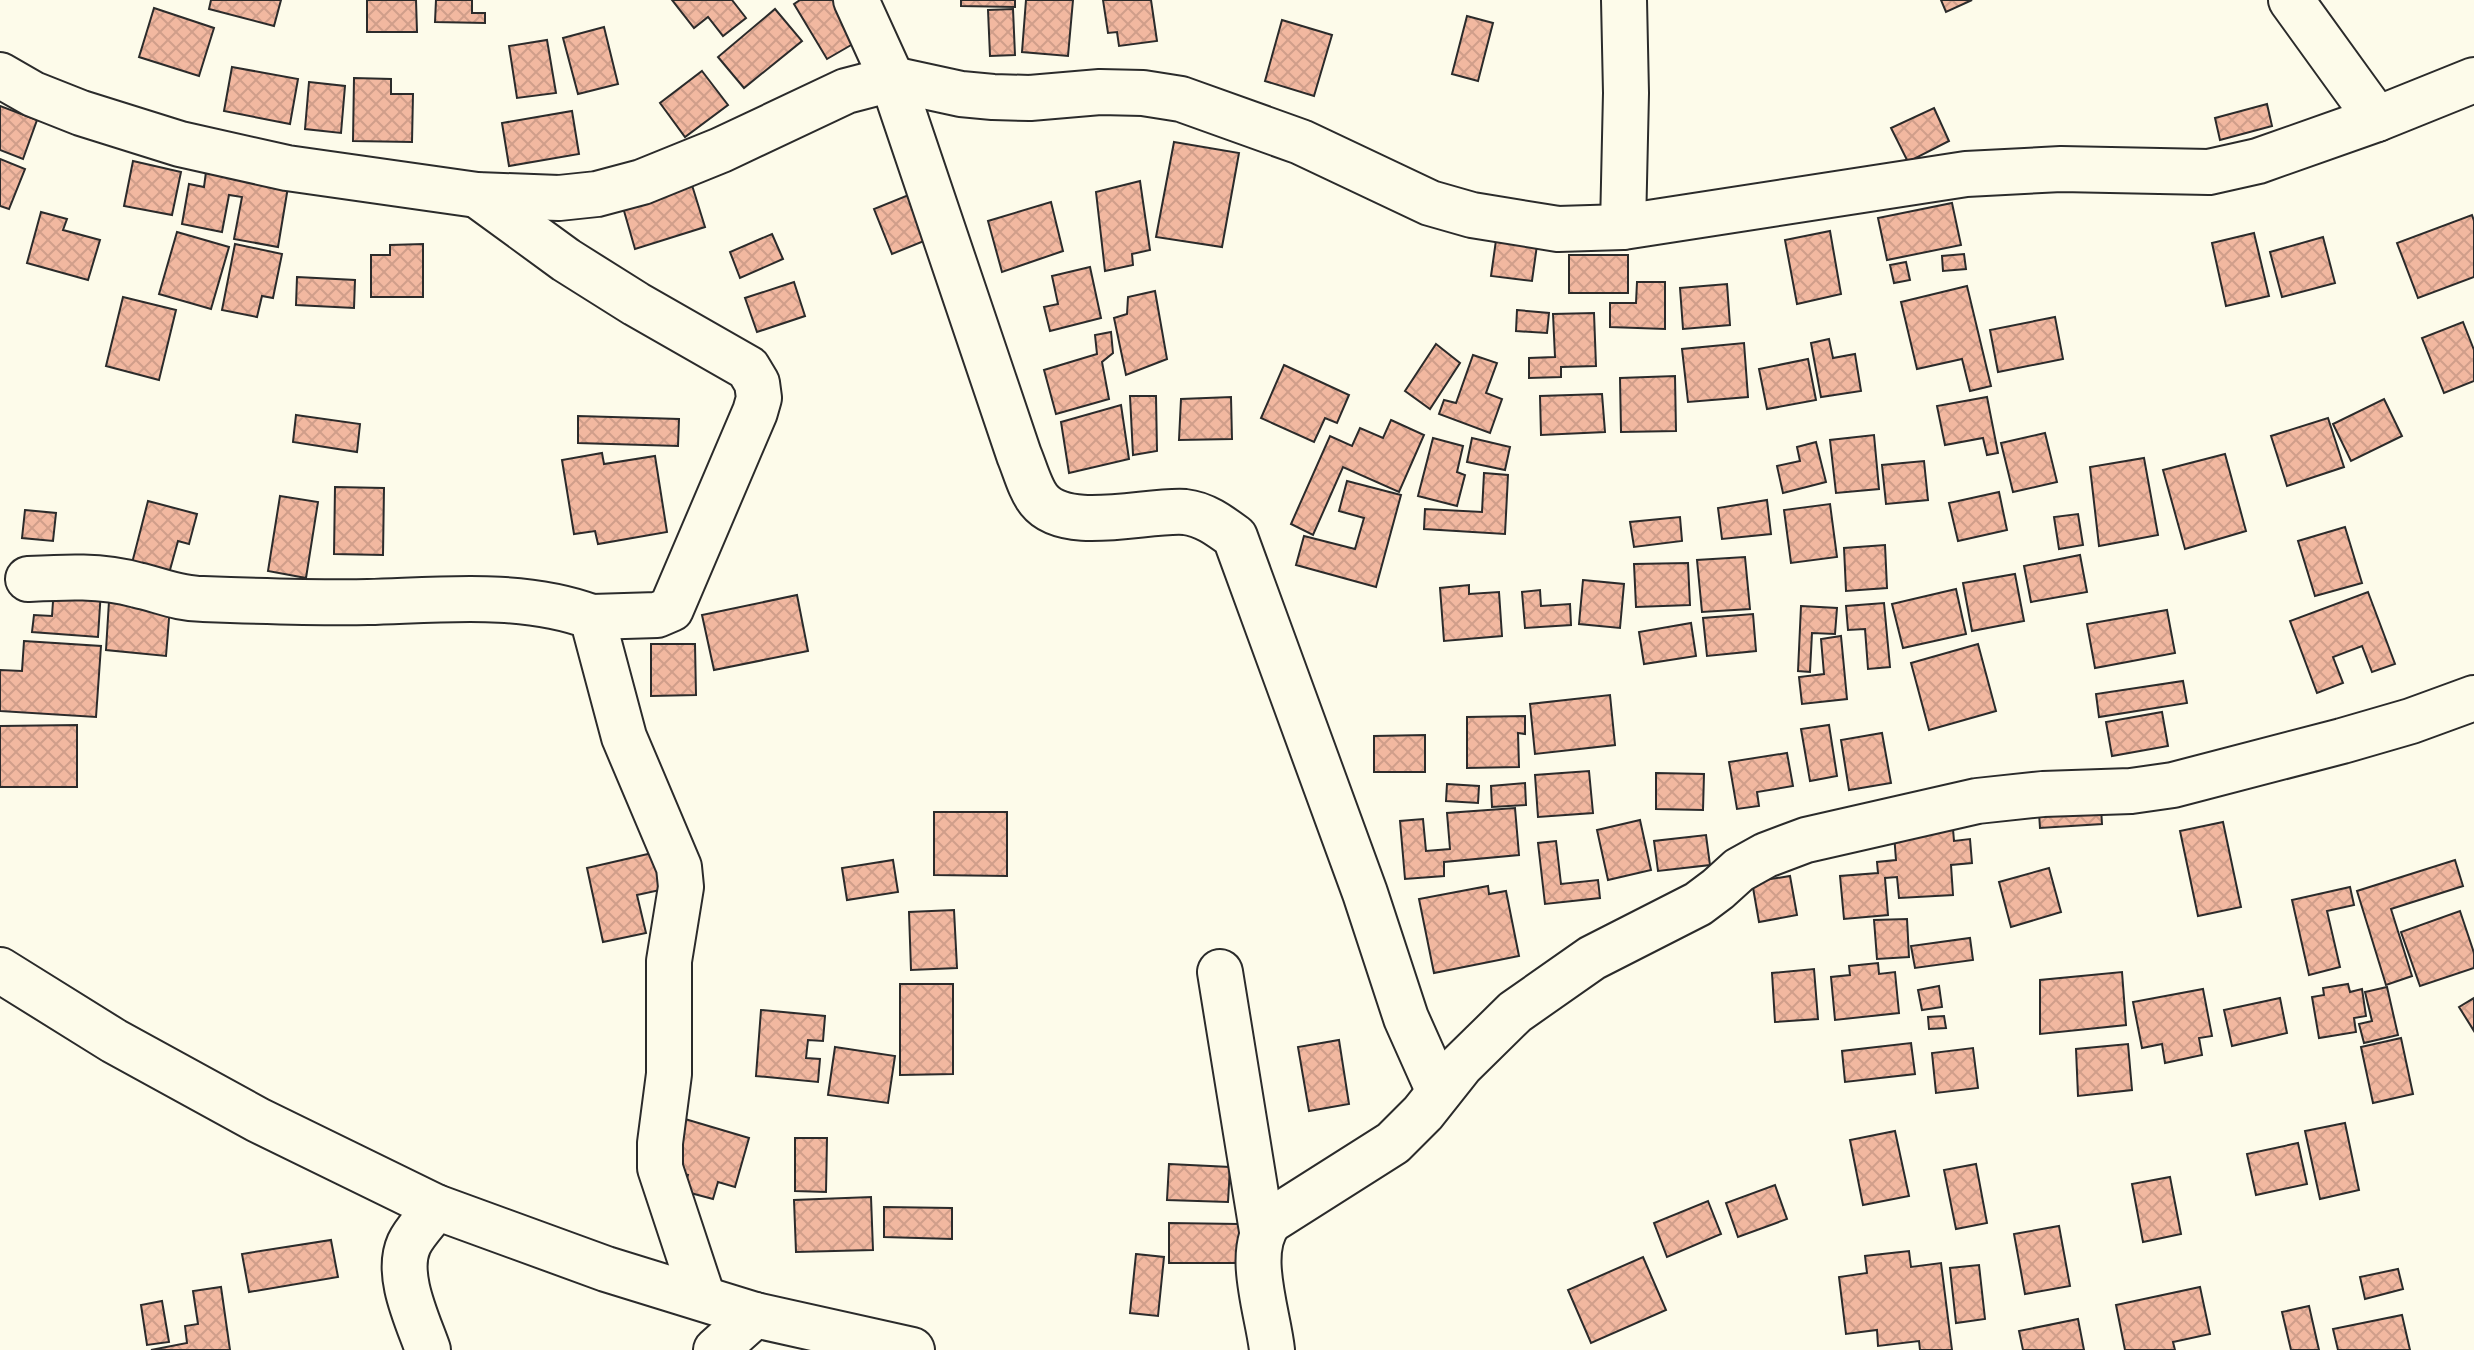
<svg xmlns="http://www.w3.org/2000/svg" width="2474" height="1350" font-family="'Roboto Serif',serif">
  <defs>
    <pattern id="building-cross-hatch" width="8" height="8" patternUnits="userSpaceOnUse" patternTransform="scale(2)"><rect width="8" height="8" fill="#f2b8a0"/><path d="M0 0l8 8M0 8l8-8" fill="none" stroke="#d09e8a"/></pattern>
  </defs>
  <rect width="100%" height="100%" fill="#fdfbea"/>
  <g fill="url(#building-cross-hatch)" stroke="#2b2b2b" stroke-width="2">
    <path d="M211 0H281L274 26 209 9Z"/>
    <path d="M367 0H416L417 32H367Z"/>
    <path d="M436 0H472V13H485V23L435 22Z"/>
    <path d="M672 0H732L746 18 723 36 708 17 694 28Z"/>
    <path d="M800 0H843L865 37 827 59 794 4Z"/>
    <path d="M961 0H1015V7L961 6Z"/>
    <path d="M1026 0H1073L1068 56 1022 52Z"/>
    <path d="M1103 0H1151L1157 41 1119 46 1117 32 1108 33Z"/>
    <path d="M1941 0H1972L1946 12Z"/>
    <path d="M154 8 214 28 199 76 139 57Z"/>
    <path d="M775 9 802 41 744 88 718 57Z"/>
    <path d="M1013 9 1015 55 990 56 988 10Z"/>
    <path d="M1467 16 1493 23 1478 81 1452 74Z"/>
    <path d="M1282 20 1332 35 1314 96 1265 81Z"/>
    <path d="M604 27 618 84 578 94 563 38Z"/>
    <path d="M547 40 556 93 517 98 509 46Z"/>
    <path d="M232 67 298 79 290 124 224 111Z"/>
    <path d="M702 71 728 105 685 137 660 103Z"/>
    <path d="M354 78 391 79V94H413L412 142 353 141Z"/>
    <path d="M309 82 345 86 341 133 305 129Z"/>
    <path d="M2267 104 2272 126 2220 140 2215 118Z"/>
    <path d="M0 106 37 120 23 159 0 150Z"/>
    <path d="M1934 108 1949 141 1908 162 1891 128Z"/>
    <path d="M572 111 579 154 509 166 502 123Z"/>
    <path d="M1174 142 1239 153 1222 247 1156 237Z"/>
    <path d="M0 159 25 169 9 209 0 206Z"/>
    <path d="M133 161 181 172 172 215 124 206Z"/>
    <path d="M206 172 288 187 278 247 234 239 242 197 229 195 222 232 182 224 189 184 204 187Z"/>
    <path d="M1140 181 1150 250 1132 254 1133 265 1105 271 1096 192Z"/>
    <path d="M691 182 705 227 635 249 622 204Z"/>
    <path d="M911 194 929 239 892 254 874 209Z"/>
    <path d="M1051 202 1063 251 1002 272 988 221Z"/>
    <path d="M1952 203 1961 245 1887 260 1878 218Z"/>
    <path d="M41 212 67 219 63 230 100 240 88 280 27 263Z"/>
    <path d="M2472 215 2474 221V277L2418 298 2397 243Z"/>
    <path d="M1830 231 1841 294 1797 304 1785 240Z"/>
    <path d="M177 232 229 247 211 309 159 294Z"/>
    <path d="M1497 233 1538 238 1532 281 1491 276Z"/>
    <path d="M2254 233 2269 296 2226 306 2212 243Z"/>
    <path d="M772 234 783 259 740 278 730 252Z"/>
    <path d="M2323 237 2335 283 2282 297 2270 252Z"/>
    <path d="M235 244 282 254 273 298 262 296 257 317 222 310Z"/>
    <path d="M423 244V297H371V255H390V245Z"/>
    <path d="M1964 254 1966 269 1943 271 1942 256Z"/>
    <rect x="1569" y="255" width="59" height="38"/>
    <path d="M1906 262 1910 280 1894 283 1890 265Z"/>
    <path d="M1090 267 1101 318 1050 331 1044 307 1058 304 1052 276Z"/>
    <path d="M297 277 355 280 354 308 296 305Z"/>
    <path d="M794 282 805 316 757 332 745 298Z"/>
    <path d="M1637 282H1665V329L1610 327V303H1636Z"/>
    <path d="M1727 284 1730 325 1683 329 1680 288Z"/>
    <path d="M1967 286 1991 386 1970 391 1962 359 1917 369 1901 302Z"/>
    <path d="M1155 291 1167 359 1126 375 1114 318 1127 314 1128 297Z"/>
    <path d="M123 297 176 310 159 380 106 366Z"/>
    <path d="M1517 310 1549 313 1547 333 1516 331Z"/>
    <path d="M1594 313 1596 366 1561 367V377L1529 378V358L1555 357 1553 314Z"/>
    <path d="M2055 317 2063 359 1998 372 1990 330Z"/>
    <path d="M2463 322 2474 350V381L2444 393 2422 338Z"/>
    <path d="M1111 332 1113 353 1102 362 1109 399 1056 414 1044 370 1097 354 1095 335Z"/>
    <path d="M1829 339 1833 358 1855 354 1861 391 1821 397 1811 343Z"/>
    <path d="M1744 343 1748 397 1688 402 1682 349Z"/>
    <path d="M1436 344 1460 363 1430 409 1405 391Z"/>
    <path d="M1473 355 1497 363 1486 393 1502 399 1490 433 1439 414 1444 400 1456 403Z"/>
    <path d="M1808 359 1816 400 1767 409 1759 369Z"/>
    <path d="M1284 365 1349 395 1337 423 1325 418 1314 442 1261 418Z"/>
    <path d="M1675 376 1676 431 1621 432 1620 378Z"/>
    <path d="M1602 394 1605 432 1541 435 1540 396Z"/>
    <path d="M1130 396H1156L1157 451 1133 455Z"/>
    <path d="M1231 397 1232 439 1179 440 1181 399Z"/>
    <path d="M1987 397 1998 453 1987 455 1983 438 1945 445 1937 406Z"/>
    <path d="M2384 399 2402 436 2351 461 2333 424Z"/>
    <path d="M1121 405 1129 459 1069 473 1061 422Z"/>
    <path d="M296 415 360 424 357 452 293 442Z"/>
    <path d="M578 416 679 419 678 446 578 443Z"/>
    <path d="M2328 418 2344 467 2287 486 2271 436Z"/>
    <path d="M1391 420 1424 435 1399 492 1343 467 1313 535 1291 524 1330 436 1352 446 1360 428 1383 438Z"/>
    <path d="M2045 433 2057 482 2013 492 2001 443Z"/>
    <path d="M1874 435 1879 489 1836 493 1830 440Z"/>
    <path d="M1433 438 1463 446 1457 472 1465 475 1457 506 1418 496Z"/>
    <path d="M1472 438 1510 447 1505 470 1467 462Z"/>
    <path d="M1816 442 1826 482 1783 493 1777 466 1800 461 1797 447Z"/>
    <path d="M602 453 604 464 655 456 667 532 598 544 595 531 574 534 562 460Z"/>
    <path d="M2225 454 2246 531 2185 549 2163 470Z"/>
    <path d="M2144 458 2158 535 2099 546 2090 467Z"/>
    <path d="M1924 461 1928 500 1886 504 1882 465Z"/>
    <path d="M1484 473 1508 475 1505 534 1424 529 1425 509 1482 512Z"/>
    <path d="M1347 481 1401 495 1376 587 1296 565 1304 536 1355 549 1364 518 1339 511Z"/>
    <path d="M335 487 384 488 383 555 334 554Z"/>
    <path d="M1999 492 2007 530 1958 541 1949 503Z"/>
    <path d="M280 496 318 502 306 578 268 571Z"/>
    <path d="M1767 500 1771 534 1722 539 1718 508Z"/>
    <path d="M148 501 197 514 189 544 178 541 168 577 131 567Z"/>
    <path d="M1830 504 1837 557 1791 563 1784 510Z"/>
    <path d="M25 510 56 513 53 541 22 538Z"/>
    <path d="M2078 514 2083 545 2059 549 2054 517Z"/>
    <path d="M1680 517 1682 541 1634 547 1630 522Z"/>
    <path d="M2345 527 2362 583 2315 596 2298 541Z"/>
    <path d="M1885 545 1887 588 1846 591 1844 548Z"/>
    <path d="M2080 555 2087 592 2031 602 2024 566Z"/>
    <path d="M1745 557 1750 609 1702 612 1697 560Z"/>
    <path d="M1688 563 1690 605 1636 607 1634 564Z"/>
    <path d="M2015 574 2024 621 1972 631 1963 583Z"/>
    <path d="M1583 580 1624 584 1620 628 1579 624Z"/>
    <path d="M1469 585V594L1499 592 1502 636 1444 641 1440 588Z"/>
    <path d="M54 587 101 590 98 637 32 632 34 615 52 616Z"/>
    <path d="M1956 589 1966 634 1903 648 1892 604Z"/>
    <path d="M1540 590 1541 606 1570 604 1571 625 1525 628 1522 592Z"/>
    <path d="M2368 592 2395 664 2372 672 2362 646 2333 657 2343 683 2317 693 2290 621Z"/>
    <path d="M797 595 808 651 714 670 702 615Z"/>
    <path d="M109 601 170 606 166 656 106 650Z"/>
    <path d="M1884 603 1890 667 1868 669 1865 629 1848 630 1846 606Z"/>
    <path d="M1801 606 1837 608 1835 634 1812 633 1810 672 1798 671Z"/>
    <path d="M2167 610 2175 653 2095 668 2087 624Z"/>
    <path d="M1753 614 1756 651 1707 656 1703 618Z"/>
    <path d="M1691 623 1696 656 1644 664 1639 632Z"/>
    <path d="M1841 636 1847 699 1802 704 1799 677 1824 674 1821 639Z"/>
    <path d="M24 641 101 646 96 717 0 711V670L22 671Z"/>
    <path d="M651 644H695L696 695 651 696Z"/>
    <path d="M1978 644 1996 711 1929 730 1911 663Z"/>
    <path d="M2183 681 2187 703 2099 717 2096 694Z"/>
    <path d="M1610 695 1615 745 1535 754 1530 704Z"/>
    <path d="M2162 712 2168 746 2112 756 2106 722Z"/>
    <path d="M1525 716V734L1518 733 1519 767 1467 768V717Z"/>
    <path d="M77 725V787H0V726Z"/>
    <path d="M1829 725 1837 776 1810 781 1801 729Z"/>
    <path d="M1882 733 1891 783 1849 790 1841 740Z"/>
    <path d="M1425 735V772H1374V736Z"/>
    <path d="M1787 753 1793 786 1757 792 1759 806 1737 809 1729 762Z"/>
    <path d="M1589 771 1593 813 1538 817 1535 775Z"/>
    <path d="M1656 773 1704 774 1703 810 1656 809Z"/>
    <path d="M1525 783 1526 805 1492 807 1491 786Z"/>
    <path d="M1447 784 1479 786 1478 803 1446 801Z"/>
    <path d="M1515 808 1519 855 1444 862V876L1405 879 1400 821 1423 819 1426 851 1450 849 1447 813Z"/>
    <path d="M2101 808 2102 824 2040 828 2039 813Z"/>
    <path d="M934 812H1007V876L934 875Z"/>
    <path d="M1640 820 1651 870 1608 880 1597 830Z"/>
    <path d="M2223 822 2241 907 2198 916 2180 831Z"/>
    <path d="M1953 829 1954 841 1970 839 1972 863 1951 865 1953 895 1899 898 1897 877 1885 878 1888 915 1844 919 1840 876 1878 873 1877 862 1896 860 1894 834Z"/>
    <path d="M1706 835 1710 865 1658 871 1654 841Z"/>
    <path d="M1556 841 1561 884 1598 880 1600 898 1545 904 1538 843Z"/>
    <path d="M661 851 669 888 637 895 646 933 603 942 587 868Z"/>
    <path d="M893 860 898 892 847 900 842 868Z"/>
    <path d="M2455 860 2463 886 2391 909 2412 976 2386 985 2357 891Z"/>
    <path d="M2049 868 2061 912 2011 927 1999 882Z"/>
    <path d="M1790 876 1797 915 1759 922 1752 882Z"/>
    <path d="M1488 886 1489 894 1506 891 1519 956 1434 973 1419 899Z"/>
    <path d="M2350 887 2354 905 2327 911 2340 967 2309 975 2292 900Z"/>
    <path d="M954 910 957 968 911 970 909 912Z"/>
    <path d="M2460 911 2474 953V968L2420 986 2401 932Z"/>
    <path d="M1907 919 1909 957 1877 959 1874 920Z"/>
    <path d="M1970 938 1973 960 1915 968 1911 946Z"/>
    <path d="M1878 963 1879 974 1895 972 1899 1013 1835 1020 1831 977 1850 975 1849 966Z"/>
    <path d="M1814 969 1818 1019 1775 1022 1772 973Z"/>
    <path d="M2122 972 2126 1025 2040 1034V980Z"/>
    <path d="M900 984H953V1074L900 1075Z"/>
    <path d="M2348 984 2350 992 2362 989 2366 1016 2354 1018 2356 1032 2319 1038 2312 997 2324 995 2323 988Z"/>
    <path d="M1939 986 1942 1007 1922 1010 1918 990Z"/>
    <path d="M2387 987 2398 1035 2364 1043 2359 1024 2372 1021 2365 992Z"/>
    <path d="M2203 989 2212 1036 2199 1038 2202 1055 2165 1063 2162 1044 2142 1048 2133 1002Z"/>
    <path d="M2280 998 2287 1033 2232 1046 2224 1010Z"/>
    <path d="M2474 998V1031L2459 1007Z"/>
    <path d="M761 1010 825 1016 823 1041 808 1040 806 1058 820 1059 818 1082 756 1076Z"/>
    <path d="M1944 1016 1946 1028 1929 1029 1928 1017Z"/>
    <path d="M2401 1038 2413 1094 2373 1103 2361 1047Z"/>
    <path d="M1339 1040 1349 1104 1309 1111 1298 1047Z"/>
    <path d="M1911 1043 1915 1074 1845 1082 1842 1051Z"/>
    <path d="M2128 1044 2132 1090 2078 1096 2076 1049Z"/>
    <path d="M835 1047 895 1056 888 1103 828 1095Z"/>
    <path d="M1973 1048 1978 1088 1936 1093 1932 1053Z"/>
    <path d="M685 1119 749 1138 735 1187 718 1182 713 1199 683 1191 688 1175 670 1170Z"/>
    <path d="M2345 1123 2359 1190 2320 1199 2305 1131Z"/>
    <path d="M1895 1131 1909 1196 1863 1205 1850 1140Z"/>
    <path d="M795 1138H827L826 1192 795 1191Z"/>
    <path d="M2298 1143 2307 1184 2256 1195 2247 1154Z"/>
    <path d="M1169 1164 1230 1167 1228 1202 1167 1200Z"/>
    <path d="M1976 1164 1987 1223 1956 1229 1944 1170Z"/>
    <path d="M2170 1177 2181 1234 2143 1242 2132 1184Z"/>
    <path d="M1775 1185 1787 1219 1738 1237 1726 1203Z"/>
    <path d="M871 1197 873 1250 796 1252 794 1200Z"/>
    <path d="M1708 1201 1721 1234 1667 1257 1654 1223Z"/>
    <path d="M884 1207 952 1208V1239L884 1237Z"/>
    <path d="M1169 1223 1239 1224V1263H1169Z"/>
    <path d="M2059 1226 2070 1286 2025 1294 2014 1234Z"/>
    <path d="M331 1240 338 1277 249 1292 242 1254Z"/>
    <path d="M1909 1251 1911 1267 1941 1263 1952 1350H1920L1919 1341 1878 1346 1877 1330 1846 1334 1839 1277 1867 1273 1865 1256Z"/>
    <path d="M1136 1254 1164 1257 1158 1316 1130 1313Z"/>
    <path d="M1643 1257 1666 1310 1591 1343 1568 1290Z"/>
    <path d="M1979 1265 1985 1319 1956 1323 1950 1268Z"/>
    <path d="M2398 1269 2403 1289 2365 1299 2360 1277Z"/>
    <path d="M221 1287 230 1350H151L187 1343 185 1326 198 1324 193 1291Z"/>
    <path d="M2200 1287 2210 1334 2173 1342 2175 1350H2125L2116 1305Z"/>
    <path d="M162 1301 169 1342 147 1345 141 1305Z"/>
    <path d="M2309 1306 2319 1350H2291L2282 1312Z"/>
    <path d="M2402 1315 2410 1350H2338L2333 1329Z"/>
    <path d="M2078 1319 2084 1350H2023L2019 1331Z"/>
  </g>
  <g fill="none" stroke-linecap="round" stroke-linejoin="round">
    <defs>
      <g id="minor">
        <path d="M856 0 892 79 1019 455C1025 469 1030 489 1039 500 1066 534 1147 509 1185 512 1204 514 1220 526 1235 537L1365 893 1406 1018 1439 1092"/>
        <path d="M2291 0 2377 119"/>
        <path d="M0 75 33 94 81 113 180 144 287 168 477 195 559 198 597 194 642 182 721 150 846 91 892 79 961 94 993 97 1030 98 1100 92 1143 93 1181 99 1301 142 1430 203 1472 215 1558 229 1623 227 1966 174 2061 169 2209 172 2258 161 2377 119 2474 80"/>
        <path d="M477 195 566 260 636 304 748 368 757 383 759 398 755 412 671 609 657 615 592 617"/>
        <path d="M1623 227 1626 93 1624 0"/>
        <path d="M28 579C65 577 101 575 137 585 160 590 179 599 203 599 258 601 313 603 368 602 441 600 522 591 592 617L624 737 679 867 681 887 669 961V1074L660 1143V1168L703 1298"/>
        <path d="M0 970 114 1041 258 1120 436 1207 606 1269 755 1315 912 1350"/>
        <path d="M1220 972 1262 1231"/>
        <path d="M428 1350C418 1321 395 1275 409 1244 415 1231 428 1219 436 1207"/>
        <path d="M716 1350 755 1315"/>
        <path d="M1272 1350C1268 1312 1245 1252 1270 1221L1393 1143 1423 1113 1461 1065 1515 1012 1592 958 1698 904 1718 889 1739 870 1766 855 1806 840 1977 801 2043 794 2131 791 2173 785 2342 741 2411 721 2474 698"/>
      </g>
    </defs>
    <use href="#minor" stroke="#2b2b2b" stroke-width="48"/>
    <use href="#minor" stroke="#fdfbea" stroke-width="44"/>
  </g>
</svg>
